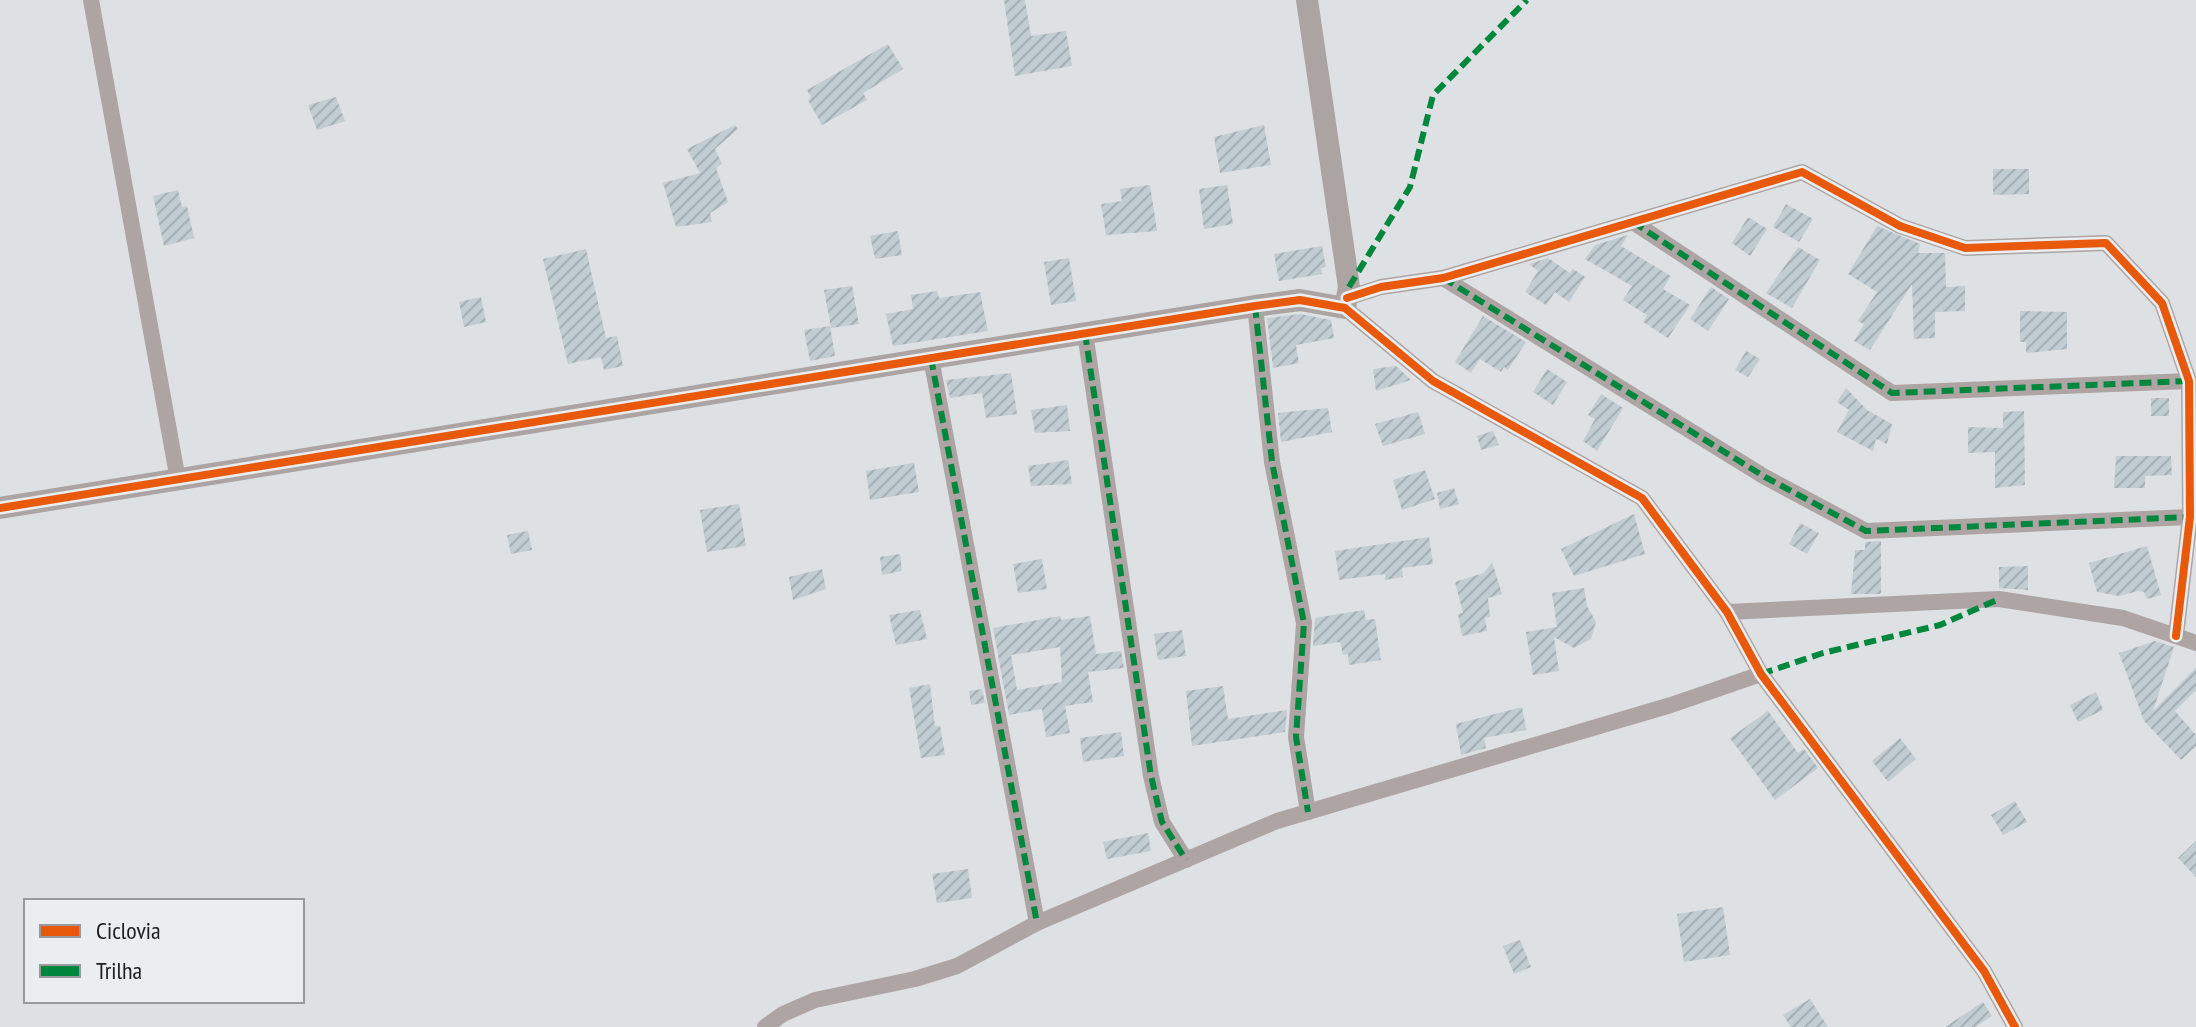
<svg xmlns="http://www.w3.org/2000/svg" width="2196" height="1027" font-family="'PT Sans Narrow',sans-serif">
  <defs>
    <pattern id="building-hatch" width="6" height="6" patternUnits="userSpaceOnUse" patternTransform="scale(2)"><rect width="6" height="6" fill="#c1ccd3"/><path d="M-1 1l2-2M0 6l6-6M5 7l2-2" fill="none" stroke="#a5afb5"/></pattern>
  </defs>
  <rect width="100%" height="100%" fill="#dee1e3"/>
  <g fill="url(#building-hatch)" fill-rule="evenodd">
    <path d="M1004 0H1025L1031 36 1066 31 1072 66 1015 76Z"/>
    <path d="M888 44 903 69 863 93 867 100 822 125 808 100 811 97 807 90Z"/>
    <path d="M336 97 345 121 317 130 308 105Z"/>
    <path d="M735 125 738 129 715 149 722 164 716 168 728 202 710 213 712 222 676 227 663 183 700 173 687 149Z"/>
    <path d="M1264 125 1271 165 1220 173 1214 137Z"/>
    <path d="M1993 169H2029V194L1993 195Z"/>
    <path d="M1150 185 1157 231 1106 235 1101 204 1122 201 1120 189Z"/>
    <path d="M1227 185 1233 224 1204 229 1199 189Z"/>
    <path d="M178 190 182 207 187 206 194 238 164 246 153 196Z"/>
    <path d="M1786 204 1813 219 1799 242 1773 227Z"/>
    <path d="M1748 217 1767 229 1750 256 1732 243Z"/>
    <path d="M1877 226 1920 244 1918 253H1945L1946 287 1965 286V311L1935 312V338L1914 339 1912 284 1870 350 1854 341 1864 324 1858 321 1877 292 1848 274Z"/>
    <path d="M898 231 902 255 875 259 870 236Z"/>
    <path d="M1628 235 1621 246 1671 276 1663 289 1690 305 1668 338 1643 322 1647 315 1623 300 1632 286 1585 259 1595 245Z"/>
    <path d="M1322 246 1326 267 1321 268 1322 274 1279 281 1274 254Z"/>
    <path d="M1798 247 1820 260 1792 308 1766 293Z"/>
    <path d="M586 249 606 338 617 336 623 366 604 370 601 357 568 364 543 259Z"/>
    <path d="M1069 258 1076 301 1051 305 1044 262Z"/>
    <path d="M1548 258 1570 273 1573 269 1585 277 1569 302 1555 292 1546 305 1525 292 1538 271 1529 264Z"/>
    <path d="M852 286 859 324 831 328 824 290Z"/>
    <path d="M1711 287 1729 299 1708 331 1690 319Z"/>
    <path d="M937 291 939 298 980 292 988 331 893 346 886 314 913 309 911 295Z"/>
    <path d="M481 297 486 322 464 327 459 302Z"/>
    <path d="M2020 311 2067 312V349L2026 353V342H2020Z"/>
    <path d="M1300 314 1331 320 1334 338 1296 345 1299 363 1273 368 1267 318Z"/>
    <path d="M1483 316 1526 342 1508 370 1504 367 1501 372 1480 359 1471 373 1455 362Z"/>
    <path d="M830 326 835 356 810 361 804 330Z"/>
    <path d="M1746 351 1760 359 1748 377 1735 370Z"/>
    <path d="M1396 366 1411 380 1376 391 1373 369Z"/>
    <path d="M1547 369 1567 382 1553 405 1533 392Z"/>
    <path d="M1011 373 1017 414 986 418 982 393 950 398 946 380Z"/>
    <path d="M1846 388 1867 410 1892 424 1887 444 1876 439 1873 451 1837 432 1849 410 1837 402Z"/>
    <path d="M1601 394 1623 408 1597 451 1583 441 1595 419 1588 415Z"/>
    <rect x="2151" y="398" width="18" height="18"/>
    <path d="M1067 405 1070 431 1035 433 1031 410Z"/>
    <path d="M1328 408 1332 432 1281 442 1278 413Z"/>
    <path d="M2024 411 2025 485 1995 488V452L1968 453V427L2003 428V412Z"/>
    <path d="M1418 412 1425 434 1383 446 1375 424Z"/>
    <path d="M1493 431 1499 445 1481 450 1477 436Z"/>
    <path d="M2116 456H2171L2172 475 2145 476V488H2114Z"/>
    <path d="M1068 460 1072 484 1031 486 1028 466Z"/>
    <path d="M914 463 919 492 870 500 866 471Z"/>
    <path d="M1425 470 1435 499 1402 510 1393 480Z"/>
    <path d="M1454 488 1459 504 1440 509 1437 493Z"/>
    <path d="M739 504 746 546 707 552 700 510Z"/>
    <path d="M1634 514 1645 554 1574 576 1561 549Z"/>
    <path d="M1800 523 1819 533 1807 554 1789 544Z"/>
    <path d="M528 531 532 550 511 554 507 535Z"/>
    <path d="M1429 537 1433 564 1402 568 1403 577 1385 580V574L1339 580 1335 551Z"/>
    <path d="M1881 541V594H1851L1855 550H1865V542Z"/>
    <path d="M2147 546 2161 595 2147 599 2144 592 2138 591 2119 596 2097 592 2089 563Z"/>
    <path d="M900 554 902 571 882 575 880 557Z"/>
    <path d="M1042 559 1047 589 1018 593 1013 564Z"/>
    <path d="M1492 562 1502 594 1488 598 1490 617 1485 618 1487 631 1462 636 1458 614 1463 613 1455 582 1484 573Z"/>
    <path d="M2028 566V590L1999 588V567Z"/>
    <path d="M822 569 826 589 793 600 789 577Z"/>
    <path d="M1584 588 1587 606 1596 622 1591 639 1574 648 1554 637 1559 671 1533 675 1526 632 1557 627 1552 593Z"/>
    <path d="M920 610 927 639 896 645 889 615Z"/>
    <path d="M1364 610 1366 620 1375 619 1381 660 1349 665 1348 654 1343 655 1340 642 1313 646 1315 618Z"/>
    <path d="M1060 616 1061 620 1090 616 1096 654 1121 651 1124 668 1088 672 1093 702 1065 706 1070 733 1046 737 1042 709 1009 715 993 628ZM1060 647 1062 682 1017 690 1011 655Z"/>
    <path d="M1182 630 1186 656 1158 660 1154 634Z"/>
    <path d="M2155 641 2174 647 2153 711 2196 668V690L2175 711 2196 735V746L2181 760 2144 721 2119 653Z"/>
    <path d="M930 684 935 726H940L945 755 921 758 909 688Z"/>
    <path d="M1223 686 1228 719 1287 710 1285 732 1192 746 1186 691Z"/>
    <path d="M982 689 985 703 971 705 969 691Z"/>
    <path d="M2096 692 2103 710 2078 722 2070 705Z"/>
    <path d="M1522 707 1526 730 1484 738 1486 748 1461 755 1456 724Z"/>
    <path d="M1768 711 1798 753 1804 749 1818 768 1775 800 1730 738Z"/>
    <path d="M1121 732 1124 756 1083 762 1080 738Z"/>
    <path d="M1900 738 1916 759 1888 782 1872 761Z"/>
    <path d="M2015 801 2027 822 2003 835 1991 815Z"/>
    <path d="M1148 833 1151 851 1107 859 1103 842Z"/>
    <path d="M2196 841V877L2178 858Z"/>
    <path d="M968 869 972 898 937 903 932 874Z"/>
    <path d="M1723 907 1730 955 1684 962 1677 914Z"/>
    <path d="M1520 940 1531 967 1514 974 1503 946Z"/>
    <path d="M1810 999 1828 1027H1791L1783 1015Z"/>
    <path d="M1983 1002 1992 1016 1975 1027H1945Z"/>
  </g>
  <g fill="none" stroke-linecap="round" stroke-linejoin="round">
    <g stroke="#aea4a4" stroke-width="16">
      <path d="M91 0 178 480"/>
      <path d="M1633 222 1892 393 2189 381"/>
      <path d="M1443 278 1765 477 1866 531 2190 517"/>
      <path d="M1347 298 1381 287 1443 278 1802 172 1900 226 1965 248 2106 243 2162 303 2189 381 2190 517 2176 636"/>
      <path d="M1255 306 1272 462 1304 623 1296 737 1308 812"/>
      <path d="M1345 308 1433 381 1642 498 1727 612 1761 674 1984 971 2015 1027"/>
      <path d="M1085 333 1151 776 1162 822 1186 860"/>
      <path d="M931 358 1037 923"/>
      <path d="M1727 612 1999 599 2123 618 2196 643"/>
      <path d="M765 1027 783 1014 815 1000 915 979 957 966 1037 923 1277 821 1671 705 1761 674"/>
    </g>
    <path stroke="#aca3a3" stroke-width="22" d="M0 508 1255 306 1300 300 1345 308 1349 287 1307 0"/>
    <g stroke="#00873e" stroke-width="6" stroke-dasharray="12 6" stroke-linecap="butt">
      <path d="M1633 222 1892 393 2189 381"/>
      <path d="M1443 278 1765 477 1866 531 2190 517"/>
      <path d="M1349 287 1410 187 1433 95 1527 0"/>
      <path d="M1255 306 1272 462 1304 623 1296 737 1308 812"/>
      <path d="M1085 333 1151 776 1162 822 1186 860"/>
      <path d="M931 358 1037 923"/>
      <path d="M1761 674 1823 653 1940 625 1999 599"/>
    </g>
    <defs>
      <g id="cycleway">
        <path d="M1347 298 1381 287 1443 278 1802 172 1900 226 1965 248 2106 243 2162 303 2189 381 2190 517 2176 636"/>
        <path d="M0 508 1255 306 1300 300 1345 308 1433 381 1642 498 1727 612 1761 674 1984 971 2015 1027"/>
      </g>
    </defs>
    <use href="#cycleway" stroke="#eaeef1" stroke-width="13"/>
    <use href="#cycleway" stroke="#e8590c" stroke-width="8"/>
  </g>
  <rect x="24" y="899" width="280" height="104" fill="#eaeef1" stroke="#979a9d" stroke-width="2"/>
  <rect x="40" y="925" width="40" height="12" fill="#e8590c" stroke="#979a9d" stroke-width="2"/>
  <text x="96" y="939" font-size="24" fill="#1b1c1e">Ciclovia</text>
  <rect x="40" y="965" width="40" height="12" fill="#00873e" stroke="#979a9d" stroke-width="2"/>
  <text x="96" y="979" font-size="24" fill="#1b1c1e">Trilha</text>
</svg>
